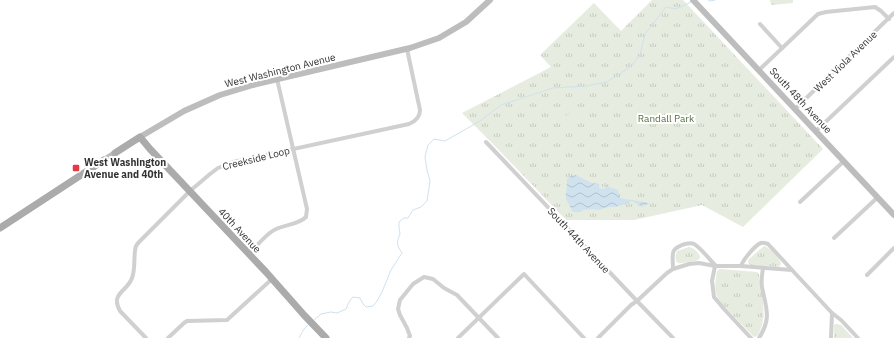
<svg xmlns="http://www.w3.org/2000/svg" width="894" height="338" font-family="'IBM Plex Sans',sans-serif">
  <defs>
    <pattern id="park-tufts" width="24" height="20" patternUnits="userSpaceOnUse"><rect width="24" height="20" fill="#e6ecdf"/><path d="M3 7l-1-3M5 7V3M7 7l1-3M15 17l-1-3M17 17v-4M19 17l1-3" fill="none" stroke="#c6cbc0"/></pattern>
    <pattern id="water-waves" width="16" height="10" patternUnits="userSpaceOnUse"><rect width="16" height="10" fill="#cfe2ee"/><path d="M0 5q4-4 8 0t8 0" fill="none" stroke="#b2c2cd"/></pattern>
  </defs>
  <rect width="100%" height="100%" fill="#fff"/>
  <g fill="url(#park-tufts)">
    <path d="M652 0H683L823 149 743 227 702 205 634 220H566L494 145 462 113 551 67 540 55 594 3 621 31Z"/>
    <path d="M770 0H793V3L771 5Z"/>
    <path d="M764 246C770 248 778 257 781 263L780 266 778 267 751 265 749 264 748 261 749 259Z"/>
    <path d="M689 247C694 248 700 253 700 258 697 262 693 261 688 262 685 262 680 264 678 263 674 261 676 254 677 251Z"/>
    <path d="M720 269 757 272 759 274C761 293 769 319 757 336L754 337 752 335 721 303C713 292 715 284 717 271Z"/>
    <path d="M835 324H837L841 325 853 338H834V326Z"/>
  </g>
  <path fill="#e6ecdf" d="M573 110 579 117 566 128 560 121Z"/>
  <path fill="url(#water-waves)" d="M576 175 592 183 599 184V188L602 189 606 188V185L612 188 618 190 620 198 649 203 648 204 642 207 632 201 622 205 615 207H608L599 210 593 209 582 210 583 211 580 212H573L566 199 567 179 571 176Z"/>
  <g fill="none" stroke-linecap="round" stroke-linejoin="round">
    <g stroke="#cfe2ee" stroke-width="1">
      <path d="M708 0 710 1 715 0"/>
      <path d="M313 321 321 314 331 312 337 313 346 309 349 302 353 297 360 298 363 304 366 307 373 306 377 301 382 292 391 270 402 253C397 245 396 243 400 234L399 228V222L404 218H408L413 210 421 207 427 201 430 181 427 170 425 157 428 145 434 139 445 141 480 121 501 105 553 88 586 86 607 82 630 67 640 55 645 34 666 7 676 9 691 2"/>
      <path d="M299 338 304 329 309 324"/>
    </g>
    <g stroke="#d0d0d0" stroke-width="4">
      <path d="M760 24 782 48"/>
      <path d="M759 70 818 14 826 12 875 7 881 11 889 19"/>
      <path d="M795 109 894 13"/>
      <path d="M816 131 894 57"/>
      <path d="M486 142 637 301 673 338"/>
      <path d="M800 202 844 161"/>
      <path d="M834 238 878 197"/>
      <path d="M248 254C256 247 263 238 271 232 282 224 297 226 306 217L307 209 277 79"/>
      <path d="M715 266 712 281 714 297 724 309 751 338"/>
      <path d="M741 266C743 260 755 245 761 243 764 242 765 243 768 244L792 270"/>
      <path d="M673 269C673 254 669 249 685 244 688 244 691 242 694 244 700 247 710 260 715 265"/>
      <path d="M867 275 894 248"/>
      <path d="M832 313 841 320 858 338"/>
      <path d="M146 338 120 311C110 293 127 292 132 278 136 268 133 255 136 246 137 244 138 243 140 241L190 191 210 174 218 168 233 162 409 124C416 121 420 117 420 110L407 49"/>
      <path d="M168 338 184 323 187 321 227 320 272 279"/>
      <path d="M409 338 410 336 407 328 400 315 398 309 400 300 413 284 424 277 433 279 444 288 457 295 498 338"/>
      <path d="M458 338 524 274 584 338"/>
      <path d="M598 338 631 305 637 301 667 273 673 269 689 264 699 263 715 266H741L792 270 832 313 831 338"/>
      <path d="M759 338C772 318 766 308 762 287 761 281 762 274 763 268"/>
    </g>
    <g stroke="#bdbdbd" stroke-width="6">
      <path d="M693 0 894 215"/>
      <path d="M140 137 184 111 220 95 253 85 410 48 439 38 466 22 490 0"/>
      <path d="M104 160 115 153"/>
    </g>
    <g stroke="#ababab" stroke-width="7">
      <path d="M115 153 140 137 150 149 266 272 304 315 326 338"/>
      <path d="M0 228 104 160"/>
    </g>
  </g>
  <rect fill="#e63946" stroke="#fff" stroke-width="1.5" x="72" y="164" width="8" height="8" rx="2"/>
  <g text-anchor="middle" stroke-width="4" stroke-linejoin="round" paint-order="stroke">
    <g font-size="10" fill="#333" stroke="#fff">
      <text transform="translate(845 61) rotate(-44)" y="4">West Viola Avenue</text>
      <text transform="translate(280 70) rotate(-14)" y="4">West Washington Avenue</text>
      <text transform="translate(801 100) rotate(47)" y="4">South 48th Avenue</text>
      <text transform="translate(256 158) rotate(-14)" y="4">Creekside Loop</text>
      <text transform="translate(240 230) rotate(47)" y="4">40th Avenue</text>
      <text transform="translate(579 240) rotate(47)" y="4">South 44th Avenue</text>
    </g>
    <g font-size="10" fill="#56703f" stroke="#fff">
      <text x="666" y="122">Randall Park</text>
    </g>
    <g font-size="10" font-weight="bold" fill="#333" stroke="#fff" text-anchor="start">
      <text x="84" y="166">West Washington<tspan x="84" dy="12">Avenue and 40th</tspan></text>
    </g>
  </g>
</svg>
